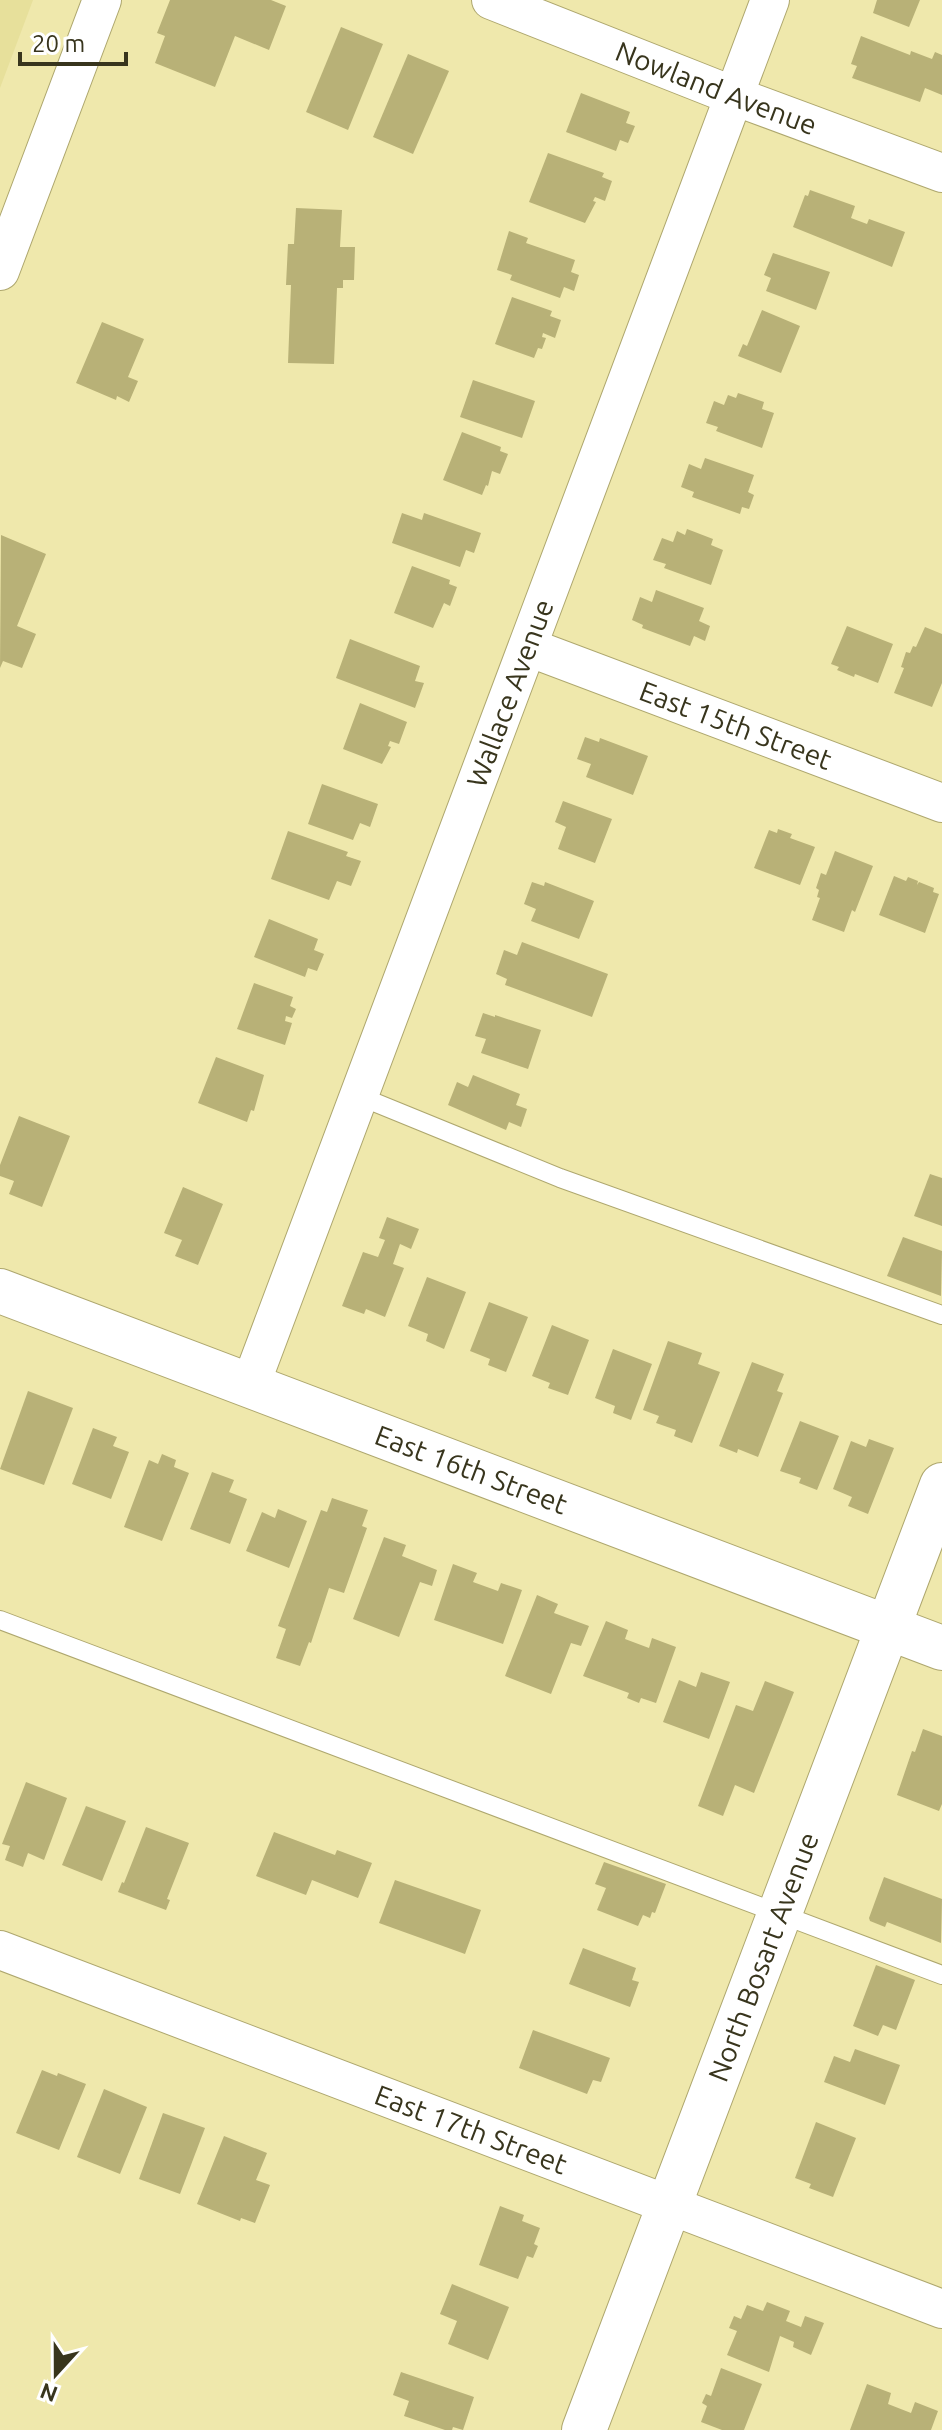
<svg xmlns="http://www.w3.org/2000/svg" width="942" height="2430" font-family="Ubuntu,sans-serif">
  <rect width="100%" height="100%" fill="#efe8ac"/>
  <path fill="#e7e09b" d="M0 0H33L0 88Z"/>
  <g fill="#b8b177">
    <path d="M170 0H271L286 6 269 50 235 36 215 87 155 63 165 36 157 33Z"/>
    <path d="M877 0H920L909 27 873 13Z"/>
    <path d="M341 27 383 44 348 130 306 112Z"/>
    <path d="M861 36 910 55 911 51 932 59 935 52 942 55V95L925 88 920 102 852 78 857 66 851 64Z"/>
    <path d="M408 54 449 71 413 154 373 137Z"/>
    <path d="M581 93 630 112 626 123 635 126 628 143 620 140 616 151 566 132Z"/>
    <path d="M548 153 604 173 602 177 612 181 605 201 595 197 593 201 596 202 585 223 529 202Z"/>
    <path d="M810 190 855 206 851 218 867 224 869 219 905 232 892 267 793 227 805 195 808 196Z"/>
    <path d="M296 208 342 210 340 247H355L354 280H343V288H337L334 364 288 363 291 285H286L288 244H294Z"/>
    <path d="M509 231 528 238 526 243 575 260 571 272 579 275 574 291 564 287 560 298 510 280 512 275 497 270Z"/>
    <path d="M773 253 830 272 816 310 766 291 771 278 764 275Z"/>
    <path d="M512 297 552 311 550 316 561 320 555 338 543 333 542 337 546 338 542 349 538 348 534 358 495 344Z"/>
    <path d="M762 310 800 326 781 373 738 356 743 344 747 346Z"/>
    <path d="M102 322 144 339 128 377 138 381 129 402 117 396 116 400 76 383Z"/>
    <path d="M473 380 535 401 522 438 460 417Z"/>
    <path d="M738 393 764 402 762 409 774 413 762 448 716 431 718 427 706 423 714 401 724 405 728 395 736 398Z"/>
    <path d="M462 432 501 447 500 451 508 454 500 474 492 471 488 486 486 485 482 495 443 480Z"/>
    <path d="M705 458 754 475 748 492 754 495 749 509 742 507 740 514 692 497 694 492 681 487 689 464 701 469Z"/>
    <path d="M402 513 422 520 424 513 481 533 474 553 466 550 460 567 392 543Z"/>
    <path d="M687 529 713 539 711 545 723 550 711 585 664 568 666 564 653 560 662 538 673 542 677 531 685 535Z"/>
    <path d="M1 535 46 554 17 626 36 634 22 668 3 661 0 668Z"/>
    <path d="M412 566 450 580 449 584 457 587 450 606 444 603 433 628 394 613Z"/>
    <path d="M656 590 704 608 699 621 710 626 705 641 694 636 690 646 642 628 643 625 632 620 640 597 652 602Z"/>
    <path d="M847 626 893 644 878 683 855 674 854 677 837 670 839 667 831 664Z"/>
    <path d="M925 627 942 634V683L932 707 894 693 904 668 901 667 906 652 910 653 913 646 916 647Z"/>
    <path d="M350 639 420 666 415 681 424 683 415 708 336 678Z"/>
    <path d="M360 703 407 722 399 744 390 741 388 746 391 747 382 764 343 749Z"/>
    <path d="M585 737 599 742 600 738 648 756 633 795 586 777 591 764 577 759Z"/>
    <path d="M322 784 378 804 370 827 360 823 353 840 308 824Z"/>
    <path d="M563 801 612 819 595 863 558 849 566 827 555 822Z"/>
    <path d="M778 829 792 834 790 838 815 847 800 885 754 868 769 830 777 833Z"/>
    <path d="M288 831 348 852 346 856 361 861 351 886 337 881 329 900 271 879Z"/>
    <path d="M835 851 873 866 855 912 852 910 844 932 812 920 820 898 817 897 819 890 816 888 821 873 826 875Z"/>
    <path d="M894 876 906 881 908 877 918 881 917 885 919 882 934 888 933 892 939 894 925 933 879 915Z"/>
    <path d="M532 882 544 886 545 882 594 901 579 939 531 921 536 909 524 904Z"/>
    <path d="M269 919 318 939 314 950 324 954 317 971 308 968 305 977 254 957Z"/>
    <path d="M522 942 608 974 592 1017 505 985 507 979 496 974 504 950 517 955Z"/>
    <path d="M254 983 293 997 290 1006 296 1009 292 1018 286 1016 285 1021 292 1023 285 1045 237 1029Z"/>
    <path d="M483 1013 495 1017V1015L541 1030 528 1069 481 1053 486 1039 475 1036Z"/>
    <path d="M216 1057 264 1075 254 1111 251 1110 247 1122 198 1103Z"/>
    <path d="M473 1075 520 1094 516 1105 527 1109 521 1127 509 1122 506 1130 448 1105 457 1082 468 1087Z"/>
    <path d="M19 1116 70 1136 42 1207 9 1194 14 1181 0 1176V1165Z"/>
    <path d="M930 1174 942 1178V1226L914 1216Z"/>
    <path d="M183 1187 223 1204 198 1265 175 1256 182 1240 164 1233Z"/>
    <path d="M387 1217 419 1229 411 1249 400 1244 393 1264 404 1268 385 1317 366 1309 364 1314 342 1306 363 1252 378 1257 385 1240 379 1238Z"/>
    <path d="M903 1237 942 1251 941 1296 887 1276Z"/>
    <path d="M427 1277 466 1292 444 1349 426 1341 428 1334 408 1326Z"/>
    <path d="M489 1302 528 1317 506 1372 488 1365 490 1359 470 1351Z"/>
    <path d="M552 1325 589 1340 568 1395 548 1388 550 1383 532 1376Z"/>
    <path d="M668 1341 702 1353 698 1364 720 1372 692 1443 674 1436 676 1430 656 1423 659 1416 643 1410Z"/>
    <path d="M613 1349 652 1364 631 1420 613 1413 615 1406 595 1398Z"/>
    <path d="M752 1362 784 1374 777 1391 783 1393 758 1457 738 1449 737 1453 719 1446Z"/>
    <path d="M28 1391 73 1408 44 1485 0 1469Z"/>
    <path d="M800 1421 839 1436 817 1490 799 1483 801 1478 780 1471Z"/>
    <path d="M93 1428 117 1437 113 1446 129 1452 111 1499 72 1484Z"/>
    <path d="M869 1439 894 1448 868 1514 848 1506 852 1497 833 1489 851 1441 866 1447Z"/>
    <path d="M162 1454 176 1460 174 1467 189 1473 162 1541 124 1527 149 1460 158 1464Z"/>
    <path d="M212 1472 234 1480 229 1492 247 1499 230 1544 190 1529Z"/>
    <path d="M332 1498 368 1510 362 1526 367 1528 344 1593 329 1588 311 1643 309 1642 300 1666 276 1658 286 1629 278 1626 321 1510 327 1512Z"/>
    <path d="M278 1509 307 1521 289 1568 246 1551 262 1512 275 1518Z"/>
    <path d="M384 1537 406 1545 402 1556 437 1570 432 1586 420 1582 399 1637 353 1619Z"/>
    <path d="M453 1564 477 1573 473 1582 498 1591 501 1583 522 1590 503 1644 434 1620Z"/>
    <path d="M537 1595 558 1604 554 1613 589 1626 581 1646 571 1643 551 1694 505 1676Z"/>
    <path d="M606 1621 628 1630 625 1639 649 1648 652 1638 676 1647 656 1703 641 1698 639 1703 627 1698 629 1693 583 1676Z"/>
    <path d="M701 1672 730 1682 709 1739 663 1722 679 1680 696 1687Z"/>
    <path d="M765 1681 794 1692 754 1793 735 1785 723 1816 698 1806 736 1705 753 1711Z"/>
    <path d="M923 1729 942 1736V1804L939 1811 897 1795 912 1751 915 1752Z"/>
    <path d="M26 1782 67 1798 44 1860 28 1853 23 1867 5 1860 10 1846 2 1844Z"/>
    <path d="M86 1806 126 1821 102 1881 62 1865Z"/>
    <path d="M146 1827 189 1843 167 1899 170 1900 166 1910 118 1892 122 1882 124 1883Z"/>
    <path d="M274 1832 335 1855 337 1850 372 1863 358 1898 312 1880 306 1895 256 1876Z"/>
    <path d="M604 1862 666 1884 655 1913 652 1912 650 1918 643 1915 638 1926 597 1910 606 1888 595 1884Z"/>
    <path d="M884 1877 942 1899 941 1943 887 1922 885 1927 870 1921 869 1918Z"/>
    <path d="M395 1880 481 1910 465 1954 379 1923Z"/>
    <path d="M583 1948 636 1968 632 1980 639 1982 630 2007 569 1984Z"/>
    <path d="M876 1965 915 1980 896 2030 883 2025 878 2036 853 2026Z"/>
    <path d="M533 2030 610 2058 601 2082 593 2080 587 2094 519 2068Z"/>
    <path d="M855 2049 900 2065 885 2105 824 2082 834 2056 850 2062Z"/>
    <path d="M42 2070 57 2076 58 2073 86 2084 59 2150 16 2133Z"/>
    <path d="M104 2089 147 2107 120 2174 77 2157Z"/>
    <path d="M163 2113 205 2128 180 2194 139 2179Z"/>
    <path d="M816 2122 856 2138 833 2197 809 2188 811 2184 795 2178Z"/>
    <path d="M224 2136 267 2153 256 2180 270 2185 255 2223 241 2218 240 2221 197 2204Z"/>
    <path d="M500 2206 524 2215 522 2221 540 2228 534 2244 538 2246 533 2258 527 2256 518 2279 479 2265Z"/>
    <path d="M452 2284 509 2307 488 2360 448 2344 457 2321 440 2314Z"/>
    <path d="M767 2302 790 2311 786 2321 801 2327 805 2316 824 2323 811 2355 793 2347 794 2342 780 2336 769 2372 727 2355 737 2331 729 2328 734 2316 741 2319 747 2305 763 2311Z"/>
    <path d="M721 2368 762 2384 744 2430H722L701 2422 707 2406 702 2403 706 2394 711 2396Z"/>
    <path d="M401 2372 474 2397 463 2430 453 2427 452 2430H445L404 2416 409 2401 393 2395Z"/>
    <path d="M867 2384 891 2393 888 2404 911 2413 915 2402 938 2411 931 2430H850Z"/>
  </g>
  <g fill="none" stroke-linecap="round" stroke-linejoin="round">
    <defs>
      <g id="service">
        <path d="M359 1096 560 1178 942 1315"/>
        <path d="M0 1620 942 1975"/>
      </g>
      <g id="minor">
        <path id="s1" d="M491 0 734 96 942 173"/>
        <path d="M0 271 102 0"/>
        <path id="s2" d="M528 647 942 803"/>
        <path id="s3" d="M250 1386 770 0"/>
        <path id="s4" d="M0 1950 942 2309"/>
      </g>
      <g id="tertiary">
        <path id="s5" d="M584 2430 942 1485"/>
      </g>
      <g id="secondary">
        <path id="s6" d="M0 1291 942 1648"/>
      </g>
    </defs>
    <use href="#service" stroke="#aea76e" stroke-width="20"/>
    <use href="#minor" stroke="#aea76e" stroke-width="40"/>
    <use href="#tertiary" stroke="#aea76e" stroke-width="46"/>
    <use href="#secondary" stroke="#aea76e" stroke-width="46"/>
    <use href="#service" stroke="#fff" stroke-width="18"/>
    <use href="#minor" stroke="#fff" stroke-width="38"/>
    <use href="#tertiary" stroke="#fff" stroke-width="44"/>
    <use href="#secondary" stroke="#fff" stroke-width="44"/>
  </g>
  <g text-anchor="middle" stroke-width="8" stroke-linejoin="round" paint-order="stroke">
    <g font-size="28" fill="#38351d" stroke="#fff">
      <text dy="10" stroke="none"><textPath href="#s1" startOffset="242">Nowland Avenue</textPath></text>
      <text dy="10" stroke="none"><textPath href="#s3" startOffset="740">Wallace Avenue</textPath></text>
      <text dy="10" stroke="none"><textPath href="#s2" startOffset="222">East 15th Street</textPath></text>
      <text dy="10" stroke="none"><textPath href="#s6" startOffset="504">East 16th Street</textPath></text>
      <text dy="10" stroke="none"><textPath href="#s5" startOffset="506">North Bosart Avenue</textPath></text>
      <text dy="10" stroke="none"><textPath href="#s4" startOffset="504">East 17th Street</textPath></text>
    </g>
  </g>
  <g transform="translate(56 2374) rotate(201)" stroke="#ffffff" stroke-width="6" paint-order="stroke">
  <path d="M0-6L14 30L0 20L-14 30Z" fill="#38351d"/>
  <text y="-12" font-size="22" font-weight="bold" text-anchor="middle" fill="#38351d">N</text>
  </g>
  <path d="M20 52v12h106v-12" fill="none" stroke="#38351d" stroke-width="4"/>
  <text x="32" y="52" font-size="24" fill="#38351d" stroke="#ffffff" stroke-width="6" paint-order="stroke">20 m</text>
</svg>
